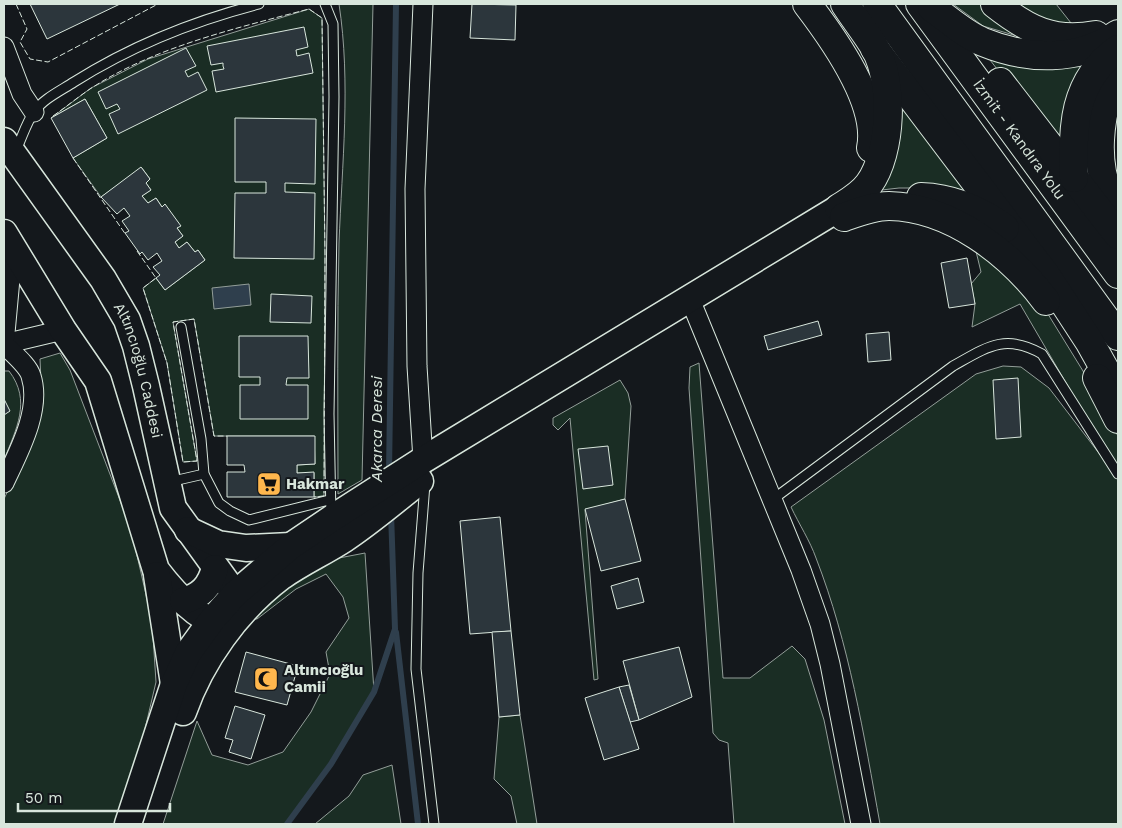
<svg xmlns="http://www.w3.org/2000/svg" width="1122" height="828" font-family="'Work Sans',sans-serif">
  <rect width="100%" height="100%" fill="#14181c"/>
  <g fill="#1a2d24" stroke="#939e99">
    <path d="M339 4H373L362 480 338 494C338 410 337 326 339 243 342 164 351 82 339 4Z"/>
    <path d="M953 4H1056L1071 23 1082 31 1017 36 983 26Z"/>
    <path d="M309 9 322 18 325 255 324 496 314 497V473H297V465L315 464 314 436H214L194 319 173 322 197 461 183 462 167 363 143 288 156 278 165 290 205 260 198 250 195 252 187 242 179 248 175 242 183 236 177 228 180 226 165 205 162 207 156 198 148 203 142 196 151 190 146 183 150 179 142 168 101 197 73 158 107 138 85 99 51 118 91 88 148 59Z"/>
    <path d="M1105 49 1064 155 983 51Z"/>
    <path d="M900 103 993 210 931 188H899L873 191Z"/>
    <path d="M974 243 1035 293 1083 371 1118 436V472L1020 304 972 327 975 304 971 284 981 272Z"/>
    <path d="M60 353 70 370 131 529 152 621 156 682 134 776 118 824H4V499L34 433 42 404 40 359Z"/>
    <path d="M699 363 723 678H750L792 646 805 659 824 720 845 824H734L728 743 719 740 713 733 689 388 690 367Z"/>
    <path d="M1003 366 1021 367 1049 388 1118 478V824H880C864 735 849 643 816 558 810 541 799 524 791 507L976 374Z"/>
    <path d="M4 371H9C32 401 16 429 4 460Z"/>
    <path d="M620 380 628 393 631 406 625 499 585 510 598 679 594 680 570 418 558 430 553 425V418Z"/>
    <path d="M365 553 374 692 331 764 287 824H163L197 721 212 755 248 765 283 752 311 712 330 674 326 652 349 618 343 597 326 574 296 589 257 619 249 618 293 578 339 558Z"/>
    <path d="M520 715 537 824H517L511 796 494 779 499 717Z"/>
    <path d="M392 765 401 824H315L349 796 363 775Z"/>
  </g>
  <path fill="#2f3f4d" stroke="#939e99" d="M249 284 251 305 214 309 212 288Z"/>
  <g fill="none" stroke-linecap="round" stroke-linejoin="round">
    <g stroke="#2f3f4d" stroke-width="6">
      <path d="M389 473 396 4"/>
      <path d="M396 632 418 824"/>
      <path d="M287 824 331 764 374 692 395 629 391 513"/>
    </g>
  </g>
  <g fill="#2c363c" stroke="#d8e6dc">
    <path d="M30 4H120L47 39Z"/>
    <path d="M472 4 516 5 515 40 470 38Z"/>
    <path d="M304 27 308 47 296 50 297 56 309 53 313 73 216 92 212 71 224 69 223 66V63L211 65 207 46Z"/>
    <path d="M186 48 196 66 185 71 188 77 198 72 207 90 118 134 109 114 120 109 117 104 106 109 98 92Z"/>
    <path d="M85 99 107 138 73 158 51 118Z"/>
    <path d="M235 118 316 119 315 184 285 183V192L315 193 314 259 234 258 235 193H266V182H235Z"/>
    <path d="M141 167 150 179 146 183 151 190 142 196 148 203 156 198 162 207 165 204 181 226 177 228 183 236 175 242 179 248 187 242 195 252 198 250 205 260 165 290 156 278 160 275 153 267 162 261 157 253 148 260 142 252 140 254 125 233 129 231 122 221 130 216 124 208 117 214 101 197Z"/>
    <path d="M967 258 975 304 949 308 941 263Z"/>
    <path d="M271 294 312 296 311 323 270 322Z"/>
    <path d="M818 321 822 335 768 350 764 336Z"/>
    <path d="M889 332 891 360 868 362 866 334Z"/>
    <path d="M239 336H308L309 378H287L286 385H308V419H240V385H260V377H239Z"/>
    <path d="M1018 378 1021 437 996 439 993 380Z"/>
    <path d="M4 399 10 411 4 415Z"/>
    <path d="M227 436H315V464L297 465V473L314 472V497H227V472H245L244 465H227Z"/>
    <path d="M608 446 613 485 583 489 578 449Z"/>
    <path d="M625 499 641 561 601 571 585 509Z"/>
    <path d="M500 517 511 631 470 634 460 521Z"/>
    <path d="M638 578 644 602 617 609 611 586Z"/>
    <path d="M511 631 520 715 499 717 492 632Z"/>
    <path d="M679 647 692 697 639 720 623 661Z"/>
    <path d="M246 652 298 666 287 705 235 692Z"/>
    <path d="M629 685 639 720 630 722 619 687Z"/>
    <path d="M619 687 639 749 604 760 585 698Z"/>
    <path d="M235 706 265 715 251 759 229 752 233 740 225 738Z"/>
  </g>
  <g fill="none" stroke-linecap="round" stroke-linejoin="round">
    <defs>
      <g id="lane">
        <path d="M325 4 333 24 334 97 329 414 331 515"/>
        <path d="M16 150C22 138 26 123 34 112 43 99 60 91 74 82 131 46 193 21 259 4"/>
        <path d="M181 327 201 439 204 474 219 503 230 511 249 520 329 500"/>
        <path d="M169 482 204 474"/>
        <path d="M425 484 418 573 416 669 434 824"/>
        <path d="M772 500 953 366C987 347 1005 333 1042 354L1118 474"/>
      </g>
      <g id="street">
        <path d="M423 4 415 189 417 366 423 460"/>
        <path d="M4 47 22 94 34 112"/>
        <path d="M694 309 801 570 820 624 830 664 861 824"/>
        <path d="M4 344 63 330"/>
        <path d="M4 483C18 453 42 410 31 376 28 365 12 353 4 344L11 268 9 246"/>
      </g>
      <g id="secondary">
        <path id="s1" d="M4 141 103 279 127 320 136 346 146 386 173 508 235 594 242 610"/>
        <path d="M4 233 63 330 98 381 156 570C172 591 200 623 228 626"/>
        <path d="M188 530 218 544 246 548 291 546"/>
        <path d="M157 575 174 684"/>
        <path d="M183 601C201 596 210 587 215 568"/>
        <path d="M183 712C201 660 237 610 282 576 302 562 324 552 344 539 370 522 395 500 420 481"/>
        <path d="M128 824 174 684 188 653 212 620 235 594 291 546 331 519 423 460 839 208"/>
      </g>
      <g id="highway">
        <path d="M807 4C833 38 880 103 871 148"/>
        <path d="M877 4 1118 336"/>
        <path id="s2" d="M920 4 1118 274"/>
        <path d="M995 4C1028 30 1053 43 1096 35"/>
        <path d="M932 8C948 19 965 35 983 42 1027 60 1078 62 1118 34"/>
        <path d="M875 49 1046 275 1089 341 1118 393"/>
        <path d="M1118 69C1099 110 1089 170 1118 210"/>
        <path d="M1000 82 1118 235"/>
        <path d="M1074 178C1072 129 1073 80 1118 49"/>
        <path d="M921 197C952 198 980 210 1005 228"/>
        <path d="M839 208C850 201 861 195 869 184 892 152 894 82 875 48 866 33 854 18 845 4"/>
        <path d="M844 217C858 212 873 206 889 206 951 207 1010 253 1046 301"/>
        <path d="M1097 378 1118 419"/>
      </g>
    </defs>
    <use href="#lane" stroke="#d8e6dc" stroke-width="11"/>
    <use href="#street" stroke="#d8e6dc" stroke-width="21"/>
    <use href="#secondary" stroke="#d8e6dc" stroke-width="29"/>
    <use href="#highway" stroke="#d8e6dc" stroke-width="30"/>
    <use href="#lane" stroke="#14181c" stroke-width="9"/>
    <use href="#street" stroke="#14181c" stroke-width="19"/>
    <use href="#secondary" stroke="#14181c" stroke-width="26"/>
    <use href="#highway" stroke="#14181c" stroke-width="28"/>
    <g stroke="#d8e6dc" stroke-width="1" stroke-dasharray="6 2.5" stroke-linecap="butt">
      <path d="M16 4 27 29 20 42 30 59 48 62 158 4"/>
      <path d="M53 116C66 107 78 97 90 89 154 47 237 28 309 9L322 18 325 255 324 496 314 497"/>
      <path d="M73 158 126 235"/>
      <path d="M137 251 156 278 143 288 167 363 183 462 197 461 173 322 194 319 214 436H227"/>
    </g>
  </g>
  <defs>
    <symbol id="supermarket-square" viewBox="-11 -11 22 22"><rect x="-9" y="-9" width="18" height="18" rx="4" fill="#ffb74d" stroke="#14181c"/><path d="M-6-5.5h2.5l.6 2H6L4.5 2H-2.5L-4.4-4H-6ZM-1.5 3.2a1.3 1.3 0 1 0 .1 0ZM3 3.2a1.3 1.3 0 1 0 .1 0Z" fill="#111"/></symbol>
    <symbol id="mosque-square" viewBox="-11 -11 22 22"><rect x="-9" y="-9" width="18" height="18" rx="4" fill="#ffb74d" stroke="#14181c"/><path d="M3.5-4.9A6 6 0 1 0 3.5 4.9A5 5 0 1 1 3.5-4.9Z" fill="#111"/></symbol>
  </defs>
  <g fill-rule="evenodd">
    <use href="#supermarket-square" x="255" y="470" width="28" height="28"/>
    <use href="#mosque-square" x="252" y="665" width="28" height="28"/>
  </g>
  <g text-anchor="middle" stroke-width="4" stroke-linejoin="round" paint-order="stroke">
    <g font-size="15" fill="#d8e6dc" stroke="#14181c">
      <text dy="5" stroke="none"><textPath href="#s2" startOffset="168">İzmit - Kandıra Yolu</textPath></text>
      <text dy="5" stroke="none"><textPath href="#s1" startOffset="269">Altıncıoğlu Caddesi</textPath></text>
    </g>
    <g font-size="15" font-weight="bold" fill="#d8e6dc" stroke="#14181c" text-anchor="start">
      <text x="286" y="489">Hakmar</text>
      <text x="284" y="675">Altıncıoğlu<tspan x="284" dy="17">Camii</tspan></text>
    </g>
    <g font-size="16" font-style="italic" fill="#d8e6dc" stroke="#14181c">
      <text transform="translate(376 429) rotate(-90)" y="6">Akarca Deresi</text>
    </g>
  </g>
  <rect width="1122" height="828" fill="none" stroke="#d8e6dc" stroke-width="10"/>
  <path d="M18 803v8h152v-8" fill="none" stroke="#d8e6dc" stroke-width="2.5"/>
  <text x="25" y="803" font-size="15" fill="#d8e6dc" stroke="#14181c" stroke-width="4" paint-order="stroke">50 m</text>
</svg>
